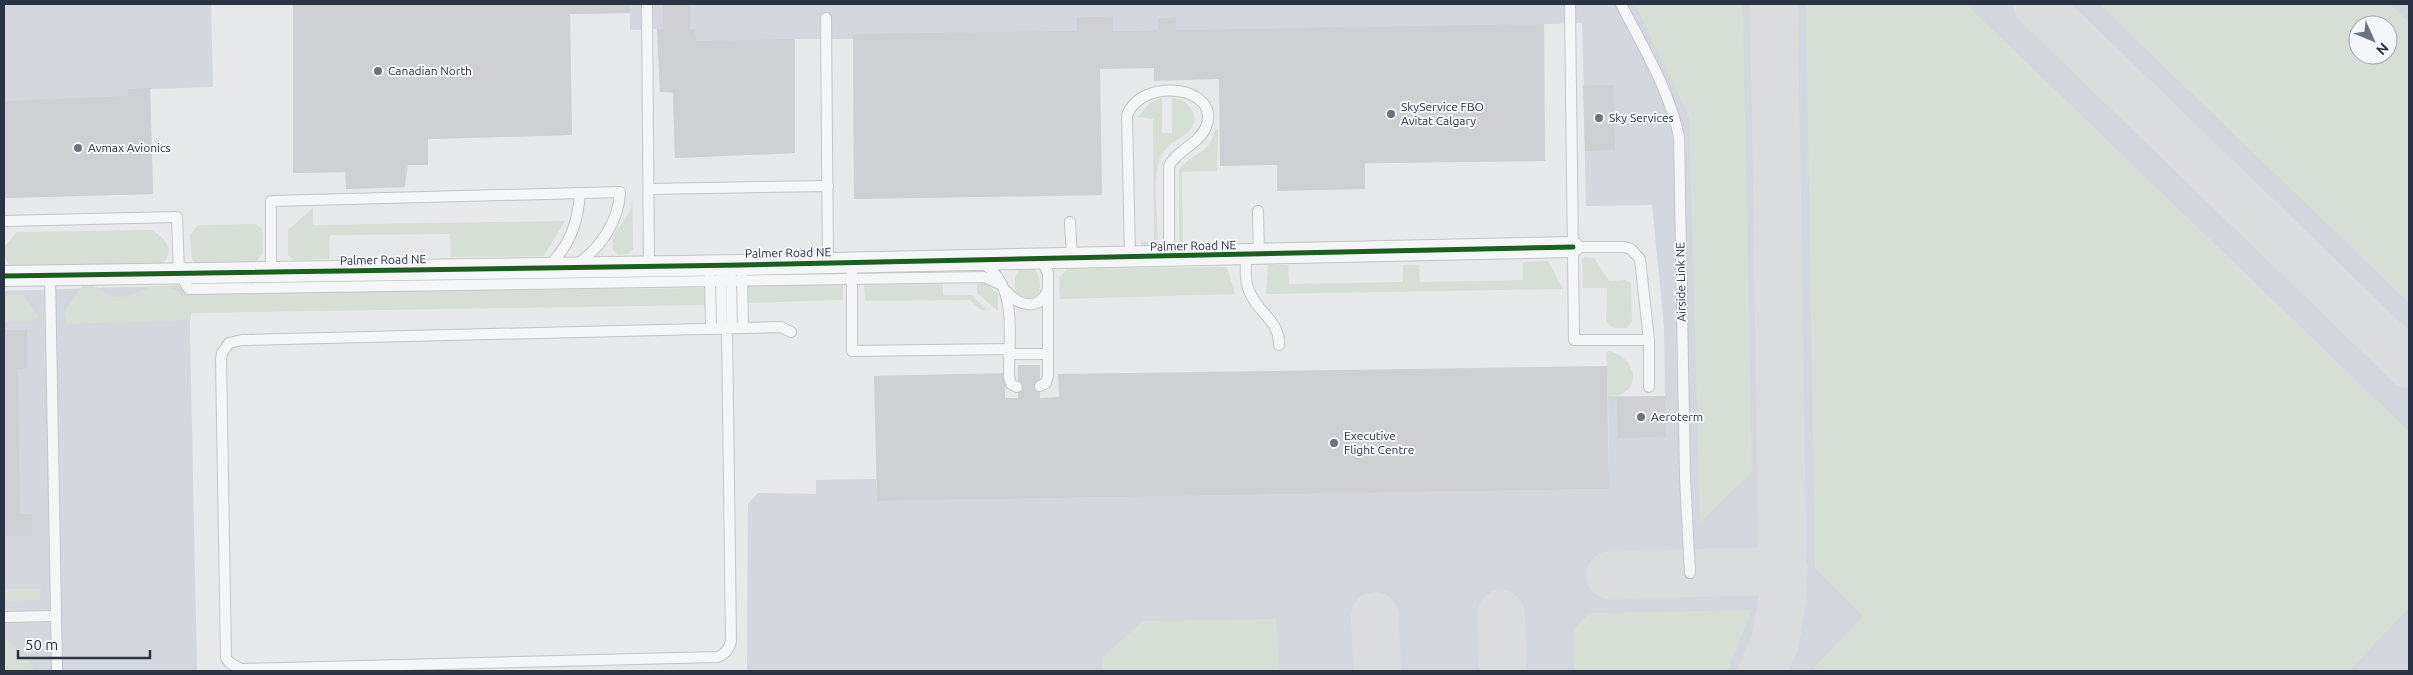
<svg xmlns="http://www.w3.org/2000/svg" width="2413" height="675" font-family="Ubuntu,sans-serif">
  <rect width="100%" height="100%" fill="#e6e8ea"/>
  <g fill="#d4d7dd" fill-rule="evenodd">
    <path d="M4 4H211L213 87 150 89 153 194 4 198Z"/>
    <path d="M293 4H2409V671H747L748 504 758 493 816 494V480L876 479 877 501 1609 489 1608 396H1665L1664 326 1652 205 1586 206 1582 23 1517 25 1519 161 1265 165 1264 29 1176 30 1175 17 1158 18V30L1113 31V16L1078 17 1102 195 854 199 853 39H795V153L675 158 673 93 660 92 657 29 630 30V13L570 14 572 135 428 139V165H408L405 187 346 189 345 172 293 173ZM2358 25H2388V55H2358Z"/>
    <path d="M189 285 197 671H4V291Z"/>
  </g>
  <g fill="#d6ded6" fill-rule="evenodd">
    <path d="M1635 4H1743L1752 472 1700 523 1689 117Z"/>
    <path d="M1806 4H1966L2409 431V608L2349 671H1811L1863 616 1815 568Z"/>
    <path d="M2099 4H2390L2409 22V303ZM2358 25H2388V55H2358Z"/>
    <path d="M1162 98V133H1172V98C1185 98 1192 107 1195 119 1191 138 1173 138 1163 152 1151 168 1158 220 1158 241L1155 245 1141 246V242L1154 241 1153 119 1138 117 1150 103Z"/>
    <path d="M1216 129 1218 130 1217 171 1182 172 1183 245H1181L1179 241V170C1190 153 1209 156 1216 129Z"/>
    <path d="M632 193 633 249 628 254 618 255 613 250C611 229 620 230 628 214 632 207 632 200 632 193Z"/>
    <path d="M313 208V225L565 221 544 256 451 257 450 234 330 235 329 259 294 260 288 255V230Z"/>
    <path d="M256 224 262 229 263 253 256 262 196 263 192 259 190 235 198 225Z"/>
    <path d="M151 230C166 238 175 250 162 265L10 267 4 256V247L17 232Z"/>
    <path d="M1585 257 1594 258 1609 281 1626 280 1631 284 1632 321 1627 328C1618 328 1610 330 1606 321L1607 288H1583L1582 260Z"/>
    <path d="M1548 261 1563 289 1266 294 1268 265H1288L1289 284 1403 282V265H1419L1420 282 1523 280V262Z"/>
    <path d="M1227 267 1235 294 1060 299 1059 278 1067 269Z"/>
    <path d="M1019 269H1035C1040 279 1043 289 1035 297L1023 299 1015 292V278Z"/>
    <path d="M843 282V300L747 303V285Z"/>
    <path d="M977 283H985L998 294V311L977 293Z"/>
    <path d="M943 284V295H971L987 310H981L970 300 865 301 864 285Z"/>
    <path d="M93 285 112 297 128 296 153 286H165L183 293 706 288 705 305 191 313V320L66 324 64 312 82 286Z"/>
    <path d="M4 294H23L39 317 34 321H4Z"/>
    <path d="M1610 351C1641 361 1641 397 1608 396L1606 352Z"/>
    <path d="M4 589H41L40 600 4 601Z"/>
    <path d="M1752 610 1727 671H1574L1573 630 1589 613Z"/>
    <path d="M1276 619 1280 671H1102V657L1143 621Z"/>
    <path d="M4 638 22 650 35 671H4Z"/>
  </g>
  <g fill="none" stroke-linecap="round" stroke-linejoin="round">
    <g stroke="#dadcde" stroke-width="48">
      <path d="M2037 4 2409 364"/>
      <path d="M1610 575 1784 571"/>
      <path d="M1501 614 1503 671"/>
      <path d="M1375 616 1377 671"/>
      <path d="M1762 671 1775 643 1783 595 1774 4"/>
    </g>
  </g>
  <g fill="#ced0d3">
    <path d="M293 4H630V13L570 14 572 135 428 139V165H405V187L346 189V172L293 173Z"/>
    <path d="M663 4H690V29H695L696 41 795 39V153L675 158 673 92H660L657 29H663Z"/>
    <path d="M1113 16V31L1158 30V18L1176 17V30L1544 24 1545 161 1365 163V189L1277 191V165L1220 166 1219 79 1154 81V68L1100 69 1102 195 854 199 853 34 1077 31V17Z"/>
    <path d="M1613 85 1615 150 1585 151 1583 86Z"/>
    <path d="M150 88 153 194 4 198V101L128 96V89Z"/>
    <path d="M4 330H27V368L18 369 20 514H32V536H4Z"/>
    <path d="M1018 365H1040V398L1059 397 1058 374 1607 366 1609 489 877 501 874 376 1005 373V398H1018Z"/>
    <path d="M1665 396 1666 437 1618 438 1617 397Z"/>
  </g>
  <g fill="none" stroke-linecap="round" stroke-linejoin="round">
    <defs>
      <g id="service">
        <path d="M647 4 649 265"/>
        <path d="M1570 4 1574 340H1649"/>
        <path d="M1621 4C1643 47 1669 89 1679 137L1685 478 1690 573"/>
        <path d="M826 18 828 263"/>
        <path d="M649 189 828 186"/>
        <path d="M1258 211 1259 255"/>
        <path d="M4 221 177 217 179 273 189 289 984 277 1002 285"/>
        <path d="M1070 222 1072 258"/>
        <path d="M1573 247H1624L1631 249 1640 259 1649 340V387"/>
        <path d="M1246 255C1246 268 1244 283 1251 295 1260 314 1280 322 1279 345"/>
        <path d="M1130 257 1127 115C1142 76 1222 86 1206 127 1199 144 1177 150 1169 166V256"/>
        <path d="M1038 260 1043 263 1048 273V376L1046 383 1040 386"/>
        <path d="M981 262C1020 285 1008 339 1009 377L1011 384 1017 387"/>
        <path d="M547 267C570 247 578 222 580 193"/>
        <path d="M271 272V201L620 192C619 221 600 249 576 265"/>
        <path d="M852 274V351L1008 349"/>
        <path d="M50 275 57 671"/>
        <path d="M710 276 711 329"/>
        <path d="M721 276 722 328"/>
        <path d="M742 276 743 328"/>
        <path d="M731 277 732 328"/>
        <path d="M1007 292C1020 307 1040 311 1048 289"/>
        <path d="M727 328 731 641C729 650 725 655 717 657L241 669 230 663 226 658 221 359 222 353 229 343 242 340 743 328 781 327 791 332"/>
        <path d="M1008 354H1048"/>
        <path d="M4 617 56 616"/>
      </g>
      <path id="minor" d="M4 276 742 265 1573 247"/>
    </defs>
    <use href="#service" stroke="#c4c6c8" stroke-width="12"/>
    <use href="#minor" stroke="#c4c6c8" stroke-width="22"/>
    <use href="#service" stroke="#f5f6f7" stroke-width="10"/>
    <use href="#minor" stroke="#f5f6f7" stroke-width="20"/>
    <defs>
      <path id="cycleway" d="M4 276 742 265 1573 247"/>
    </defs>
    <use href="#cycleway" stroke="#f4f6f9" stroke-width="8"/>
    <use href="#cycleway" stroke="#1b5e20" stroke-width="5"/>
  </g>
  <g fill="#6c737f" stroke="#f4f6f9" stroke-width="2">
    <circle cx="378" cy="71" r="5"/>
    <circle cx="1391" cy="114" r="5"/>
    <circle cx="1599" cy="118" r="5"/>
    <circle cx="78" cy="148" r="5"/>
    <circle cx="1641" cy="417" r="5"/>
    <circle cx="1334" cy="443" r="5"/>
  </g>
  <g text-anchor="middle" stroke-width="4" stroke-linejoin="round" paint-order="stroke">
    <g font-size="12" fill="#2b3445" stroke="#f4f6f9" text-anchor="start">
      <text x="388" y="75">Canadian North</text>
      <text x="1401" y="111">SkyService FBO<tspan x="1401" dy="14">Avitat Calgary</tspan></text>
      <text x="1609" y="122">Sky Services</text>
      <text x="88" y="152">Avmax Avionics</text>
      <text x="1651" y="421">Aeroterm</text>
      <text x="1344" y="440">Executive<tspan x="1344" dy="14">Flight Centre</tspan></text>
    </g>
    <g font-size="12" fill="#2b3445" stroke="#f4f6f9">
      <text transform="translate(1193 246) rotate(-1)" y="4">Palmer Road NE</text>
      <text transform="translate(788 253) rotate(-1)" y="4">Palmer Road NE</text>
      <text transform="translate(383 260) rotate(-1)" y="4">Palmer Road NE</text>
      <text transform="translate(1681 282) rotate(-91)" y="4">Airside Link NE</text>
    </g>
  </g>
  <rect width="2413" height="675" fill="none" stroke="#2b3445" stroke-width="10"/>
  <g transform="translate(2373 40) rotate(134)"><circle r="24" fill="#f4f6f9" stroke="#a4a8b1"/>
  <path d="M0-4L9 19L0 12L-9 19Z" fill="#6c737f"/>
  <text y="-8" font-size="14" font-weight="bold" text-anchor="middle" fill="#2b3445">N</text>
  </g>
  <path d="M18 650v8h132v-8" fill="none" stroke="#2b3445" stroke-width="2.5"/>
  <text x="25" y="650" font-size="15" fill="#2b3445" stroke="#f4f6f9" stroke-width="4" paint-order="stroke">50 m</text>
</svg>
